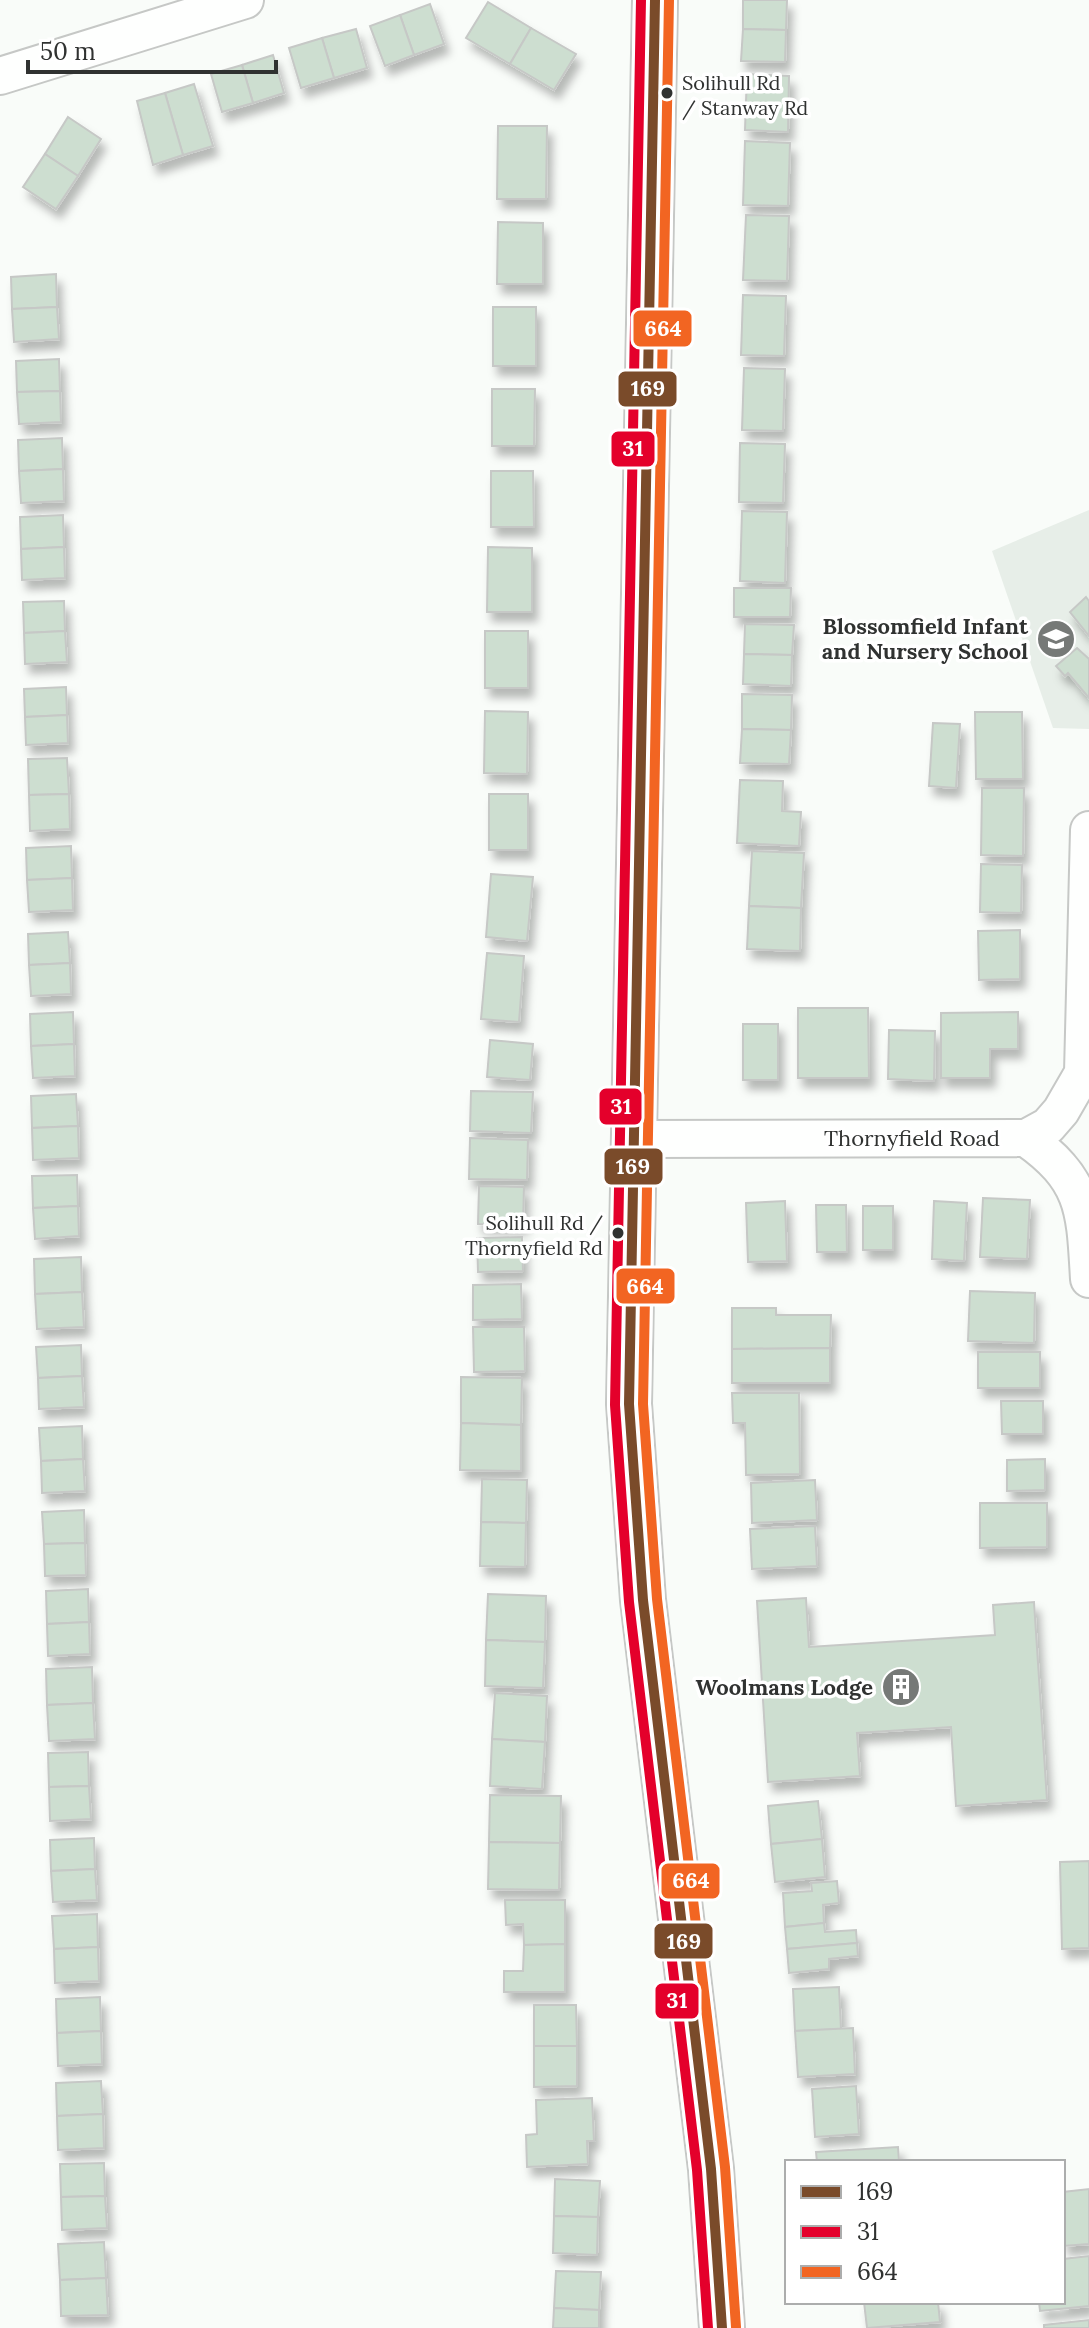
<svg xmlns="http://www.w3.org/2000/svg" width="1089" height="2328" font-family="Lora,serif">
  <defs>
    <filter id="shadow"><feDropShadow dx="5" dy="9" stdDeviation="4" flood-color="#0004"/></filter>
  </defs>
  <rect width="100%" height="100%" fill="#f9fcf9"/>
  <path fill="#e7eee8" d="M1089 510V729L1053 728 992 551Z"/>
  <g fill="#cdded0" stroke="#c6c8c6" stroke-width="2" filter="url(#shadow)">
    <path d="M743 0H787L786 30 743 29Z"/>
    <path d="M488 2 531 28 510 64 466 38Z"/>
    <path d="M430 4 444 44 414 55 400 15Z"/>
    <path d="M400 15 414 55 385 66 370 26Z"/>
    <path d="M531 28 576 54 554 90 510 64Z"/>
    <path d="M356 29 367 68 334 78 322 38Z"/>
    <path d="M743 29 786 30 785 62 741 61Z"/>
    <path d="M322 38 334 78 301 88 289 48Z"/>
    <path d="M273 55 284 93 253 103 242 65Z"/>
    <path d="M242 65 253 103 222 112 211 74Z"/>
    <path d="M747 74 789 76 788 132 745 130Z"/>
    <path d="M194 84 213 146 183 155 165 93Z"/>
    <path d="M165 93 183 155 153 165 137 101Z"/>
    <path d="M68 117 101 139 78 176 45 154Z"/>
    <path d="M498 126H547L546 199H497Z"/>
    <path d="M745 141 790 143 788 206 743 205Z"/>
    <path d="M45 154 78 176 56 209 23 187Z"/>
    <path d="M746 215 789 216 787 281 743 280Z"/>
    <path d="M498 222 543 223V284H497Z"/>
    <path d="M56 274 57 307 12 309 11 277Z"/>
    <path d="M743 295 786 296 784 356 741 355Z"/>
    <path d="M57 307 59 339 14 342 12 309Z"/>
    <rect x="493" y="307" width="43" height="59"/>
    <path d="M59 359 60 391 17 392 16 361Z"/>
    <path d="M744 368 785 369 783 431 742 430Z"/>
    <path d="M492 389H535L534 446H492Z"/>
    <path d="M60 391 61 422 19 424 17 392Z"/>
    <path d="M62 438 63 469 19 471 18 440Z"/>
    <path d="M740 443 785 444 783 503 739 502Z"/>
    <path d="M63 469 64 501 21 503 19 471Z"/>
    <path d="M491 471H533L534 527H491Z"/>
    <path d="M742 511 787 512 785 583 740 581Z"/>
    <path d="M63 515 64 547 21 549 20 517Z"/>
    <path d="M64 547 65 578 22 580 21 549Z"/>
    <path d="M488 547 532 548V612H487Z"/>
    <path d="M734 588H791L790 617H734Z"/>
    <path d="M1086 597 1089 601V636L1070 612Z"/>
    <path d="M64 601 65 631 24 633 23 602Z"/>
    <path d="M745 624 794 625 792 655 744 654Z"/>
    <path d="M65 631 67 662 25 664 24 633Z"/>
    <rect x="485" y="631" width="43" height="57"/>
    <path d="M1077 648 1089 659V698L1068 673 1065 676 1056 666Z"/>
    <path d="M744 654 792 655 791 686 743 684Z"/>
    <path d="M66 687 67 715 25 717 24 689Z"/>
    <path d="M742 694 792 695 791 730 742 729Z"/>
    <path d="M485 711 528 712 527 774 484 773Z"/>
    <path d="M975 712H1022L1023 779H976Z"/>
    <path d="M67 715 68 743 26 745 25 717Z"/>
    <path d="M933 723 960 724 956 788 929 786Z"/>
    <path d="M742 729 791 730 789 764 740 763Z"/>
    <path d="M67 758 69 794 29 795 28 759Z"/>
    <path d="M740 780 783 781 782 811 801 812 799 846 737 843Z"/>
    <path d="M982 788H1024L1023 856 981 855Z"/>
    <path d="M69 794 70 829 30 831 29 795Z"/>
    <rect x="489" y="794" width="39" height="56"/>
    <path d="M71 846 72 878 27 880 26 848Z"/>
    <path d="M752 851 804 853 801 908 749 906Z"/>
    <path d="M981 864 1022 865 1021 913 980 912Z"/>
    <path d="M491 874 533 877 527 941 486 937Z"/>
    <path d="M72 878 73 910 29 912 27 880Z"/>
    <path d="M749 906 801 908 800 951 747 949Z"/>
    <path d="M1020 930V979L979 980 978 931Z"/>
    <path d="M68 932 70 963 29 965 28 934Z"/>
    <path d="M487 953 524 956 519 1022 481 1019Z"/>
    <path d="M70 963 71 994 31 996 29 965Z"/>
    <path d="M798 1008H868L869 1078H798Z"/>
    <path d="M73 1012 74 1044 31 1046 30 1014Z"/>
    <path d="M1018 1012V1049H990V1078H941V1013Z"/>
    <rect x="743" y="1024" width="35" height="56"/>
    <path d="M889 1030 935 1031 934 1081 888 1079Z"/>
    <path d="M490 1040 533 1044 530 1080 487 1077Z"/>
    <path d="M74 1044 75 1076 33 1078 31 1046Z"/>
    <path d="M471 1091 533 1092 531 1133 470 1131Z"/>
    <path d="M76 1094 78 1126 32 1128 31 1096Z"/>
    <path d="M78 1126 79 1158 33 1160 32 1128Z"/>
    <path d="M470 1138 528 1140 527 1180 469 1179Z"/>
    <path d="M77 1175 78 1206 33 1208 32 1176Z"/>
    <path d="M479 1186 524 1187 523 1225 478 1224Z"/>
    <path d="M983 1198 1030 1200 1027 1259 980 1257Z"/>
    <path d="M785 1201 787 1261 748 1262 746 1203Z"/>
    <path d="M934 1201 967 1203 964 1261 932 1259Z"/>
    <path d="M816 1205H846L847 1252H817Z"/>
    <path d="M78 1206 79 1236 35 1239 33 1208Z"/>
    <rect x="863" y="1206" width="30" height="44"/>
    <path d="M522 1237 523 1271 478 1272 477 1238Z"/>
    <path d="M81 1257 82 1292 35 1294 34 1259Z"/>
    <path d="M521 1284 522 1319 473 1320V1285Z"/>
    <path d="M970 1291 1035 1293 1034 1343 968 1341Z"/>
    <path d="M82 1292 84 1327 37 1329 35 1294Z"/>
    <path d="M732 1308H776V1315H831L830 1348 732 1349Z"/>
    <path d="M473 1327H524L525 1371 474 1372Z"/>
    <path d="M81 1345 82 1376 38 1378 36 1347Z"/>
    <path d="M830 1348V1383H732V1349Z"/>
    <rect x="978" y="1352" width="62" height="36"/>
    <path d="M82 1376 84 1407 39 1409 38 1378Z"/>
    <path d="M461 1377 522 1378 521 1425 461 1423Z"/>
    <path d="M732 1393H799L800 1474 746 1475 745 1423H733Z"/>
    <path d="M1001 1401H1043V1434H1002Z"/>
    <path d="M461 1423 521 1425V1471L460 1470Z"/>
    <path d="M82 1426 83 1459 41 1461 39 1428Z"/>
    <path d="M83 1459 85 1491 42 1493 41 1461Z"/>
    <path d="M1045 1459V1490L1007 1491V1460Z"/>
    <path d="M482 1479 527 1480 526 1523 481 1522Z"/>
    <path d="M815 1480 817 1520 752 1523 751 1483Z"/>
    <path d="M980 1503H1047V1547L980 1548Z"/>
    <path d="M84 1510 85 1543 44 1544 42 1512Z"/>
    <path d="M481 1522 526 1523 525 1567 480 1566Z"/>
    <path d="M815 1526 817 1566 752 1569 750 1529Z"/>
    <path d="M85 1543 86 1575 45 1576 44 1544Z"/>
    <path d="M88 1589 89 1622 47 1624 46 1591Z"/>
    <path d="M488 1594 546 1596 545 1642 486 1640Z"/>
    <path d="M806 1598 809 1647 995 1635 993 1605 1034 1602 1047 1800 956 1806 951 1727 857 1733 860 1776 768 1782 757 1601Z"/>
    <path d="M89 1622 90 1654 48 1656 47 1624Z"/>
    <path d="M486 1640 545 1642 543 1688 485 1686Z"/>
    <path d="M92 1667 93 1703 47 1705 46 1669Z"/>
    <path d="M495 1693 547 1696 545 1742 492 1739Z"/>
    <path d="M93 1703 95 1739 49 1741 47 1705Z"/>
    <path d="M492 1739 545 1742 542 1789 490 1786Z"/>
    <path d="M88 1752 89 1786 49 1787 48 1753Z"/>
    <path d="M89 1786 91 1819 50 1821 49 1787Z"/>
    <path d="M490 1795 561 1796 560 1843 489 1842Z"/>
    <path d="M818 1801 822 1839 771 1844 768 1806Z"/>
    <path d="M94 1838 95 1869 51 1871 50 1840Z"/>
    <path d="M822 1839 825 1877 775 1882 771 1844Z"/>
    <path d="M489 1842 560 1843 559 1890 488 1889Z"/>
    <path d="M1089 1861V1948L1062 1949 1060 1862Z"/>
    <path d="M95 1869 97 1900 53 1902 51 1871Z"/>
    <path d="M837 1881 839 1903 823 1905 824 1923 785 1927 783 1893 812 1891 811 1883Z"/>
    <path d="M505 1900H565V1944L524 1945 523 1924 506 1925Z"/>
    <path d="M97 1914 98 1947 54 1949 52 1916Z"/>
    <path d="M824 1923 825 1932 856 1930 857 1943 787 1949 785 1927Z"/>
    <path d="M857 1943 858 1956 829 1959V1969L789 1973 787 1949Z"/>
    <path d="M565 1944V1992H504V1971H523L524 1945Z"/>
    <path d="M98 1947 99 1981 55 1983 54 1949Z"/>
    <path d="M839 1987 841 2029 795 2031 793 1989Z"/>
    <path d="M100 1997 101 2031 57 2033 56 1999Z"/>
    <path d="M534 2005H576L577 2046H534Z"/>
    <path d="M853 2028 855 2074 798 2077 795 2031Z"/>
    <path d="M101 2031 102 2064 58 2066 57 2033Z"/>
    <path d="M534 2046H577V2086L534 2087Z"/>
    <path d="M101 2081 103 2114 57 2116 56 2083Z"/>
    <path d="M856 2086 859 2134 815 2137 812 2089Z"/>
    <path d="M592 2098 594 2141H587L588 2164 527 2167 526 2135 537 2134 536 2100Z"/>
    <path d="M103 2114 104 2148 58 2150 57 2116Z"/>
    <path d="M898 2147 899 2162H817L816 2152Z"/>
    <path d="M104 2163 105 2196 61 2197 60 2164Z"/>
    <path d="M555 2179 600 2181 598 2217 554 2216Z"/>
    <path d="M1089 2189V2244L1063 2246V2192Z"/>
    <path d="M105 2196 107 2228 62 2230 61 2197Z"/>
    <path d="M554 2216 598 2217 597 2255 553 2253Z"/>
    <path d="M104 2242 106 2278 60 2280 58 2244Z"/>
    <path d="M1089 2256V2306L1040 2311 1039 2302H1063V2259Z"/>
    <path d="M556 2271 601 2272 599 2310 554 2308Z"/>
    <path d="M106 2278 108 2315 61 2316 60 2280Z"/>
    <path d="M864 2302H938L940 2322 867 2328Z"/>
    <path d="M554 2308 599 2310V2328H553Z"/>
    <path d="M1089 2320V2328H1044V2325Z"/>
  </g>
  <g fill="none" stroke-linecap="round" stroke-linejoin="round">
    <defs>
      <g id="street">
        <path d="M0 76 245 0"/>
        <path d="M1026 1138 1048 1126 1061 1111 1083 1073 1089 830"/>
        <path d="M634 1139 1026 1138C1086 1180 1085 1211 1089 1279"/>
      </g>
      <path id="secondary" d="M655 0 629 1404 643 1600 711 2169 722 2328"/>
    </defs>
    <use href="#street" stroke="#c6c8c6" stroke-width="40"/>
    <use href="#secondary" stroke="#c6c8c6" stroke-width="48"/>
    <use href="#street" stroke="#fefffe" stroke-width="36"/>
    <use href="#secondary" stroke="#fefffe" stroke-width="44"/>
    <defs>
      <path id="bus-1" d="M655 0 629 1404 643 1600 711 2169 722 2328"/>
      <path id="bus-2" d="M641 0 615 1405 629 1602 697 2170 708 2328"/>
      <path id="bus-3" d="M669 0 643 1404 657 1599 725 2167 736 2327"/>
    </defs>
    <use href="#bus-1" stroke="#fff" stroke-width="16"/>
    <use href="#bus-2" stroke="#fff" stroke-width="16"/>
    <use href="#bus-3" stroke="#fff" stroke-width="16"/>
    <use href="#bus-1" stroke="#7a4b2a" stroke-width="10"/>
    <use href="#bus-2" stroke="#e4002b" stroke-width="10"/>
    <use href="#bus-3" stroke="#f26522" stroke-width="10"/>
  </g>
  <defs>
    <symbol id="school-disc" viewBox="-11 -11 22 22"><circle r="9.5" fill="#767977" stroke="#fff"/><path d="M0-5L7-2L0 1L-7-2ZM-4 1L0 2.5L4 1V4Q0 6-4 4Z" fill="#fff"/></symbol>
    <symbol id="building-disc" viewBox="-11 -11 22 22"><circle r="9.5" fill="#767977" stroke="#fff"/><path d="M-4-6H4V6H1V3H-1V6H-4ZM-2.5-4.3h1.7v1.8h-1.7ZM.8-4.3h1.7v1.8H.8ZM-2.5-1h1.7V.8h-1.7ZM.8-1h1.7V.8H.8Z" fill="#fff"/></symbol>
  </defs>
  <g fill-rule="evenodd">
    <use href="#school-disc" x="1034" y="617" width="44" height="44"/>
    <use href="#building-disc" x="879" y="1665" width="44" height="44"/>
  </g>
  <g fill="#303231" stroke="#fff" stroke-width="3">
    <circle cx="667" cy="93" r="7"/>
    <circle cx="618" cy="1233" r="7"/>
  </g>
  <g text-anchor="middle" stroke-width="7" stroke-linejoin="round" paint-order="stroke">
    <g font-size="20" fill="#303231" stroke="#fff" text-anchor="start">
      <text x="682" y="90">Solihull Rd<tspan x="682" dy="25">/ Stanway Rd</tspan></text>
      <text x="603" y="1230" text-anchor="end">Solihull Rd /<tspan x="603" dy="25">Thornyfield Rd</tspan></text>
    </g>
    <g font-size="22" font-weight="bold" fill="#303231" stroke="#fff" text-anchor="end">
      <text x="1028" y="634">Blossomfield Infant<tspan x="1028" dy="25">and Nursery School</tspan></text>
      <text x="873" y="1695">Woolmans Lodge</text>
    </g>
    <g font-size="22" fill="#303231" stroke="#fff">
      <text x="912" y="1146">Thornyfield Road</text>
    </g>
  </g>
  <g stroke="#fff" stroke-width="3">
    <rect x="632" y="309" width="61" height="39" rx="8" fill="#f26522"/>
    <rect x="617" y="370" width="61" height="38" rx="8" fill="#7a4b2a"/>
    <rect x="610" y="430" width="46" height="38" rx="8" fill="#e4002b"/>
    <rect x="598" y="1087" width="45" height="39" rx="8" fill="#e4002b"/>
    <rect x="603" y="1147" width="61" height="39" rx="8" fill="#7a4b2a"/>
    <rect x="615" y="1267" width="61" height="38" rx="8" fill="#f26522"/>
    <rect x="660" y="1862" width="61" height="38" rx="8" fill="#f26522"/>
    <rect x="653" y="1922" width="61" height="38" rx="8" fill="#7a4b2a"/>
    <rect x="654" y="1982" width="46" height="38" rx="8" fill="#e4002b"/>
  </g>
  <g font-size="22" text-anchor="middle" font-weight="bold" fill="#fff">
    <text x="663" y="336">664</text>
    <text x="648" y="396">169</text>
    <text x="633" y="456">31</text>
    <text x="621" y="1114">31</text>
    <text x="633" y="1174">169</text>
    <text x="645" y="1294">664</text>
    <text x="691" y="1888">664</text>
    <text x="684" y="1949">169</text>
    <text x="677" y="2008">31</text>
  </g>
  <rect x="785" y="2160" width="280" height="144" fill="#ffffff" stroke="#acadad" stroke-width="2"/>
  <rect x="801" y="2186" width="40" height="12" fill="#7a4b2a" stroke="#acadad" stroke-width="2"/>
  <text x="857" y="2200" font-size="24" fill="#303231">169</text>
  <rect x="801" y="2226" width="40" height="12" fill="#e4002b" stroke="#acadad" stroke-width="2"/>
  <text x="857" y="2240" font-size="24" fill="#303231">31</text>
  <rect x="801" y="2266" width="40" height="12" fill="#f26522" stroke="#acadad" stroke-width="2"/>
  <text x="857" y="2280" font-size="24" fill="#303231">664</text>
  <path d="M28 60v12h248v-12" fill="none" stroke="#303231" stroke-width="4"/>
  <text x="40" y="60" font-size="24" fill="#303231" stroke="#ffffff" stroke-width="6" paint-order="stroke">50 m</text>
</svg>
